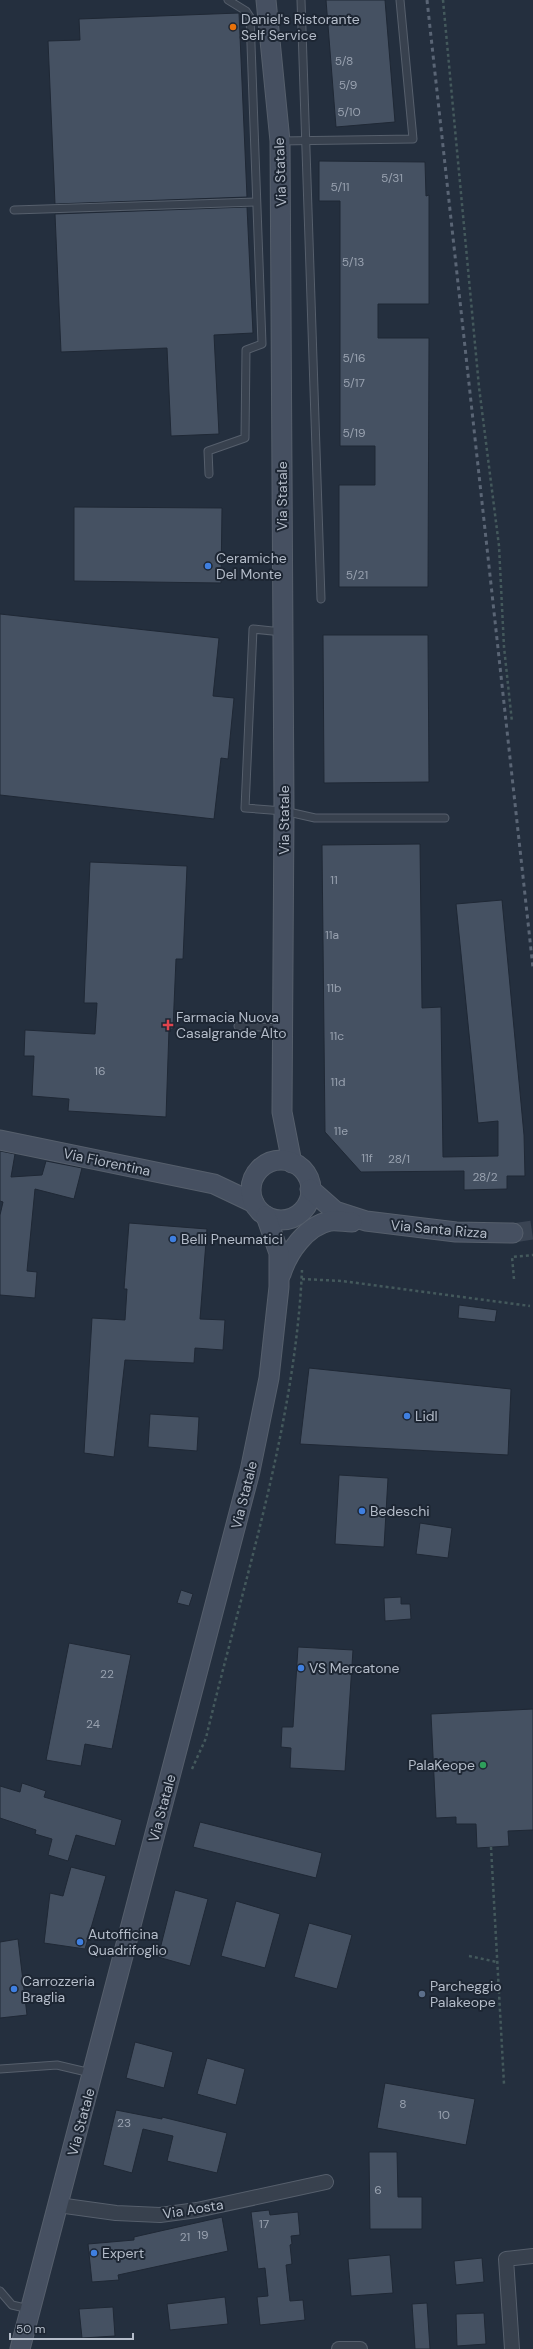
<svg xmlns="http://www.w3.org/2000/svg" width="533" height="2349" font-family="'DM Sans',sans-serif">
  <rect width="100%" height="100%" fill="#242f3e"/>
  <g fill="#455162" stroke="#1f2835">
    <path d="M326 0H385L395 122 336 127Z"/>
    <path d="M239 13 247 197 55 204 48 41 80 40 79 19Z"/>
    <path d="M319 161 425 162 426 196 429 195V304H378V338H429L428 587H339V485H375V446H340V201H319Z"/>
    <path d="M247 207 253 333 214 335 219 434 171 436 167 348 61 352 55 214Z"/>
    <path d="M74 507 222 508 221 583 74 581Z"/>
    <path d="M0 614 219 638 213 696 234 698 228 759 221 758 214 819 0 795Z"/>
    <path d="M323 635H428L429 782 324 783Z"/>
    <path d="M420 844 422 1008 441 1007 443 1157 498 1156V1121L478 1123 456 904 502 900 524 1135 525 1176H507V1189L464 1190V1171L361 1172 325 1132 322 845Z"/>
    <path d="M90 862 187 866 183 959H176L173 1029H169L166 1117 68 1111 69 1099 32 1096 34 1056H24L25 1030 95 1034 97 1003H84Z"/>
    <path d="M0 1151 15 1154 11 1177 42 1175 46 1161 82 1168 74 1199 35 1189 27 1271 37 1272 35 1298 0 1295V1215L3 1202 0 1201Z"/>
    <path d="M129 1223 207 1229 200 1319 225 1320 223 1350 195 1348 194 1363 125 1360 114 1457 84 1453 92 1318 125 1320 127 1289H124Z"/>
    <path d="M459 1305 497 1310 495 1322 458 1318Z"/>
    <path d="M309 1368 511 1389 508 1455 300 1444Z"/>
    <path d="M150 1414 199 1417 197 1451 148 1447Z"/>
    <path d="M339 1475 388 1478 384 1547 335 1544Z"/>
    <path d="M420 1523 452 1528 448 1558 416 1554Z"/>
    <path d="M181 1590 193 1594 189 1606 177 1603Z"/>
    <path d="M401 1597V1604H410L411 1619 385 1621 384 1598Z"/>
    <path d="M69 1643 131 1655 112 1749 85 1744 81 1766 46 1760Z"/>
    <path d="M298 1647 353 1650 345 1771 290 1768 291 1748 281 1747 282 1727H293Z"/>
    <path d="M533 1709V1830L508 1831 509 1846 477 1848 476 1824H456V1817L436 1818 431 1714Z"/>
    <path d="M22 1783 46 1791 44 1797 122 1820 115 1846 76 1835 68 1861 48 1855 52 1839 35 1834 36 1830 0 1818V1786L20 1792Z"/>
    <path d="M200 1822 322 1853 316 1878 193 1847Z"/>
    <path d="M71 1867 106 1876 85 1949 44 1943 50 1893 63 1896Z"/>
    <path d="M175 1890 208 1899 190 1966 158 1957Z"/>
    <path d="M236 1901 280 1914 265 1968 221 1956Z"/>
    <path d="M309 1923 352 1935 337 1989 294 1977Z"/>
    <path d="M18 1939 27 2015 0 2018V1942Z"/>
    <path d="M135 2042 173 2052 164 2088 126 2078Z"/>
    <path d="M207 2058 245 2069 236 2105 197 2094Z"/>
    <path d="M385 2083 475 2099 466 2145 377 2128Z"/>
    <path d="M116 2110 162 2119V2117L227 2133 217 2173 167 2161 173 2136 143 2129 132 2173 103 2165Z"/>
    <path d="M369 2152H397L398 2197H422V2229H370Z"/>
    <path d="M269 2210 270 2215 298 2212 300 2235 291 2236 292 2244 290 2245 292 2264 286 2265 290 2301 303 2300 305 2320 260 2325 257 2297 268 2296 265 2268 258 2269 251 2212Z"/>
    <path d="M222 2217 228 2251 118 2275 119 2280 92 2282 88 2244 134 2240V2237Z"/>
    <path d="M390 2255 393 2293 351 2296 348 2259Z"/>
    <path d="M482 2258 484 2282 456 2285 454 2261Z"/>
    <path d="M225 2297 228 2324 170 2330 167 2304Z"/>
    <path d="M427 2303 430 2349H415L412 2304Z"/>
    <path d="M113 2307 115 2336 82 2338 79 2309Z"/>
    <path d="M484 2313 486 2344 457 2346 456 2314Z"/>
  </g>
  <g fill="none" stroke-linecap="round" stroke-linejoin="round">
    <path stroke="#3a4453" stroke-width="19" stroke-dasharray="19 10" stroke-linecap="butt" d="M513 1233 533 1230"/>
    <defs>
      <g id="lane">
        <path d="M301 0 321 599"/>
        <path d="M280 141 413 139 400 0"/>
        <path d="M14 210 256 202"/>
        <path d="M209 474 208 451 245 438 246 350 262 344 250 17 246 11 228 0"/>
        <path d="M282 632 253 629 245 808 284 811 315 818H445"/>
        <path d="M238 1026 283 1028"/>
        <path d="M0 2069 57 2065 91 2073"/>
        <path d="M0 2291 12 2305 29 2309"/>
      </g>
      <g id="street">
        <path d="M58 2205 116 2213 160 2215 197 2210 326 2182"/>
        <path d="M339 2349H360"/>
        <path d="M512 2349 506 2259 533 2256"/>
      </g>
      <g id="secondary">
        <path d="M266 0 280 141 284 811 282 1112 292 1163"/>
        <path d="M0 1140 214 1184 254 1203"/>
        <circle cx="281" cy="1190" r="30"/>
        <path d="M310 1189 335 1211 366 1221 456 1232 513 1233"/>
        <path d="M281 1274C288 1252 306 1226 330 1221 337 1220 345 1222 352 1222"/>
        <path d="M20 2349 250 1471 269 1378 279 1287V1253L266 1216"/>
      </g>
    </defs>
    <use href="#lane" stroke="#565f6c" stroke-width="9"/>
    <use href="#street" stroke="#565f6c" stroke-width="16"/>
    <use href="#secondary" stroke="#565f6c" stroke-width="21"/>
    <g stroke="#44595c" stroke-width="2.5" stroke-dasharray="3 3" stroke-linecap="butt">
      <path d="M443 0 479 387 499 546 504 647 512 722"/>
      <path d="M302 1279 342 1281 530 1306"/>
      <path d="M514 1279 512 1257 533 1255"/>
      <path d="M192 1769 206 1738C242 1586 295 1427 302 1270"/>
      <path d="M491 1847 504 2084"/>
      <path d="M469 1956 497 1962"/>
    </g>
    <use href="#lane" stroke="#38414e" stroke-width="7"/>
    <use href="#street" stroke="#38414e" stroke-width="14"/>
    <use href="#secondary" stroke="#465061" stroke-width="19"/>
    <path stroke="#5a6575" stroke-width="3" stroke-dasharray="4 4" stroke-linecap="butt" d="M427 0 533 968"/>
  </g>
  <circle fill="#e8710a" stroke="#1d2633" stroke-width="1.5" cx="233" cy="27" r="4"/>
  <g fill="#3f7fe0" stroke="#1d2633" stroke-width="1.5">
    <circle cx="208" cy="566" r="4"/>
    <circle cx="173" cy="1239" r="4"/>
    <circle cx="407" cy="1416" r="4"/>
    <circle cx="362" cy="1511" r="4"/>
    <circle cx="301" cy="1668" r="4"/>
    <circle cx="80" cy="1942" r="4"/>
    <circle cx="14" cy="1989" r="4"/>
    <circle cx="94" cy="2253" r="4"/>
  </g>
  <path fill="#e0444e" stroke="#1d2633" stroke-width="1.5" d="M166 1019h4v4h4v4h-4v4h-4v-4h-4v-4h4z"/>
  <circle fill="#2e9e5b" stroke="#1d2633" stroke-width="1.5" cx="483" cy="1765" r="4"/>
  <circle fill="#5c6f8a" stroke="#1d2633" stroke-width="1.5" cx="422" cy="1994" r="4"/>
  <g text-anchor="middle" stroke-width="4" stroke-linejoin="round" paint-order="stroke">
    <g font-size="12" fill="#98a1af">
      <text x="344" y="65">5/8</text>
      <text x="348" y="89">5/9</text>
      <text x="349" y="116">5/10</text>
      <text x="392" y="182">5/31</text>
      <text x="340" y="191">5/11</text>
      <text x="353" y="266">5/13</text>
      <text x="354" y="362">5/16</text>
      <text x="354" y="387">5/17</text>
      <text x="354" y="437">5/19</text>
      <text x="357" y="579">5/21</text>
      <text x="334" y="884">11</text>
      <text x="332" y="939">11a</text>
      <text x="334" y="992">11b</text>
      <text x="337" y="1040">11c</text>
      <text x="100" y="1075">16</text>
      <text x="338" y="1086">11d</text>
      <text x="341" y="1135">11e</text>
      <text x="367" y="1162">11f</text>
      <text x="399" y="1163">28/1</text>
      <text x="485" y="1181">28/2</text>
      <text x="107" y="1678">22</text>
      <text x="93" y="1728">24</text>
      <text x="403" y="2108">8</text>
      <text x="444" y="2119">10</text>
      <text x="124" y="2127">23</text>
      <text x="378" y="2194">6</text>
      <text x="264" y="2228">17</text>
      <text x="203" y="2239">19</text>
      <text x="185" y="2241">21</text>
    </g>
    <g font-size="14" fill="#b4bcc9" stroke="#1d2633" text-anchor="start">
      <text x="241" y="24">Daniel's Ristorante<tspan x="241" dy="16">Self Service</tspan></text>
      <text x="216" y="563">Ceramiche<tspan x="216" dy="16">Del Monte</tspan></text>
      <text x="176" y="1022">Farmacia Nuova<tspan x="176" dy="16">Casalgrande Alto</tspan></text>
      <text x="181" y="1244">Belli Pneumatici</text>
      <text x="415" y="1421">Lidl</text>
      <text x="370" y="1516">Bedeschi</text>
      <text x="309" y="1673">VS Mercatone</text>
      <text x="475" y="1770" text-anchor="end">PalaKeope</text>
      <text x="88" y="1939">Autofficina<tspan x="88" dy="16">Quadrifoglio</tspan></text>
      <text x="22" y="1986">Carrozzeria<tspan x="22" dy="16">Braglia</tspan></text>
      <text x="430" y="1991">Parcheggio<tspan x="430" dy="16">Palakeope</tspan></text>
      <text x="102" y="2258">Expert</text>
    </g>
    <g font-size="14" fill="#b4bcc9" stroke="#1d2633">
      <text transform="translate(280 172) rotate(-92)" y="5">Via Statale</text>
      <text transform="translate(282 496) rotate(-90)" y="5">Via Statale</text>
      <text transform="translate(284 820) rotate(-90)" y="5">Via Statale</text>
      <text transform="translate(107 1162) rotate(12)" y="5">Via Fiorentina</text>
      <text transform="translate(439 1229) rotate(5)" y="5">Via Santa Rizza</text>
      <text transform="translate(244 1495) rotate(-76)" y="5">Via Statale</text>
      <text transform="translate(162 1808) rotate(-75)" y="5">Via Statale</text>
      <text transform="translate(81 2122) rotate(-75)" y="5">Via Statale</text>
      <text transform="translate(193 2209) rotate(-9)" y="5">Via Aosta</text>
    </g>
  </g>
  <path d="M10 2333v6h123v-6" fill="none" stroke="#b4bcc9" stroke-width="2"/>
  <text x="16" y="2333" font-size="12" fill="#b4bcc9" stroke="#1d2633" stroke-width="3" paint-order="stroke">50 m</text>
</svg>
